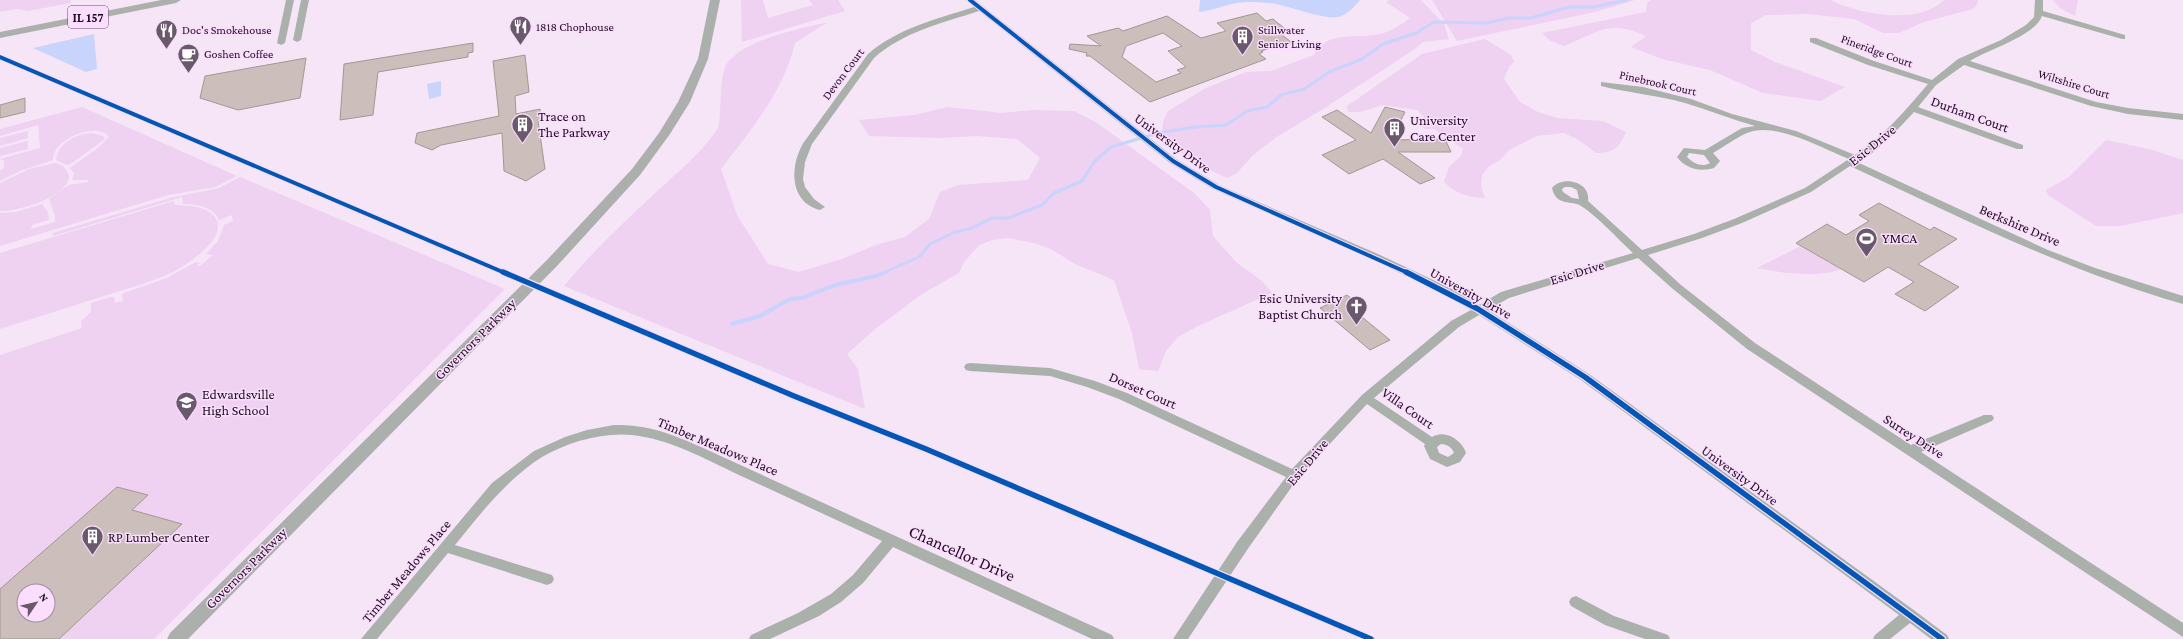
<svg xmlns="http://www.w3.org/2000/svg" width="2183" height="639" font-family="'Crimson Pro',serif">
  <rect width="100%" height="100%" fill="#f5e5f6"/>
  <g fill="#efd1f2" fill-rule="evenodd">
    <path d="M0 0H71L70 3 28 11 17 9 0 12Z"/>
    <path d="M741 0H763L768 18 813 5 809 0H838L845 11 742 42Z"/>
    <path d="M1390 0H1421L1444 24 1449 39 1423 42 1415 49 1323 109 1278 136 1252 156 1237 173 1227 178C1202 167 1181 155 1162 135L1163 122 1168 111 1204 89 1246 72 1271 71 1314 55C1326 30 1357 39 1380 34 1388 33 1404 23 1410 18L1386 2Z"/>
    <path d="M1432 0H1635L1595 12 1457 41Z"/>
    <path d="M1651 0H1830C1859 14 1919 26 1944 0H1978L1977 5 1973 9 1924 22 1899 33H1883L1854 19 1807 14 1766 15 1751 23V50L1775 62 1845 87 1821 101 1763 93 1710 70 1662 59 1631 47 1646 36C1610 19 1598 32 1564 46L1549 40 1542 33 1646 12 1647 3Z"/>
    <path d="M2053 0H2078L2075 16 2060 8Z"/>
    <path d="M828 22 795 43C783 93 751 129 721 169L737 215 768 264 799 272 842 259 876 245 905 237 929 219 940 192 958 185 1028 180 1040 158 1017 139 977 136 940 138 869 136 859 120 914 115 948 107 1002 113 1032 110 1074 111 1097 123 1194 193 1210 210 1213 236 1236 262 1262 281 1272 293 1198 326 1178 337 1166 351 1158 371 1139 369 1132 333 1114 280 1075 264 1051 249 1034 243 1008 238 992 240 979 245 964 262 959 273 922 294 874 330 847 354 858 369 865 409 564 286C591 253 622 224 653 195 675 175 700 154 717 130 723 122 717 76 728 62 749 38 799 29 828 22Z"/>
    <path d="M1485 39 1511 55 1514 62 1509 67 1504 79 1520 102 1538 112 1557 118 1603 121 1626 132C1619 148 1613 153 1596 153L1579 140 1564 133 1537 136 1509 150 1500 160 1489 166 1482 175 1481 186 1485 198C1469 198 1455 193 1444 182L1449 167 1461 156 1463 149 1434 129H1424L1419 123 1424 117 1417 110 1383 105 1360 112H1348L1347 106 1422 54Z"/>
    <path d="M82 107 237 176 215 187 168 195 0 246V213L16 212 42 204 48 212 49 220 32 225 31 229 55 222V215L49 199 69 185 88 182 89 180H72L74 173 70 168 98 148 109 137C97 121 52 139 53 160L20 171 0 181V170L4 168V161L0 159 40 148 38 125 0 136V129Z"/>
    <path d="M28 131V138L0 146V138Z"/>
    <path d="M92 133 103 136 105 139 72 163 67 165 56 160C58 142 77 134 92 133Z"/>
    <path d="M2106 140 2153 150 2183 160V213L2121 226H2096L2048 195 2046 190 2069 177Z"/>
    <path d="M28 141V149L0 156V148Z"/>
    <path d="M55 163 63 166 69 175C71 196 17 212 0 211V183L29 169Z"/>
    <path d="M240 177 505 289 154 639H0V355L82 328 81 321 91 312V303L111 297H114L115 303 123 301 122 295 124 293 167 278 196 262 201 263 197 265 200 266 213 255 206 254 218 241 224 225 233 221 232 215 219 220C213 206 196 204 183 204L182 197 53 236V233L170 198 219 188ZM24 591H48V615H24Z"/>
    <path d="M174 201 175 205C187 206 203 205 213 215 233 235 188 264 173 272 152 282 129 288 107 295 71 306 36 318 0 329V253Z"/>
    <path d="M1801 246 1841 269C1821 278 1779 273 1757 268Z"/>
  </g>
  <g fill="#c8d4fb">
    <path d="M1200 0H1360C1354 7 1347 15 1338 17 1322 20 1288 5 1269 3 1257 2 1244 1 1232 4 1221 6 1211 11 1199 12Z"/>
    <path d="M94 34 97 69 86 72 33 48Z"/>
    <path d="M441 81V96L429 99 427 84Z"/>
  </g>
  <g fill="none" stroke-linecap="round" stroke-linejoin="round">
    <path stroke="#c8d4fb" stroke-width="3" d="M883 273 919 257 930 244 953 233 972 228 992 218H1008L1042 205 1054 193 1082 181 1095 161 1111 147 1158 133 1195 127 1226 125 1247 111 1267 107 1281 95 1304 89 1329 72 1362 59 1383 44 1416 33 1434 22 1487 23 1508 18H1531L1569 7H1593L1627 0"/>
    <path stroke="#c8d4fb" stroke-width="4" d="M732 324 760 316 790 299 802 298 835 285 876 276 886 272"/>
  </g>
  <g fill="#ccbeba" stroke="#a49792" fill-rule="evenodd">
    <path d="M1257 13 1266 21 1273 19 1289 32 1281 34 1291 42 1261 51 1263 52 1259 54 1266 59 1150 102 1090 56H1086L1087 53 1069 49 1070 44 1101 46 1087 36 1118 28 1123 31 1167 16 1201 38 1226 31 1217 23ZM1163 33 1182 46 1168 51 1186 67 1177 70 1181 73 1156 82 1122 57 1126 46Z"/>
    <path d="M473 43V52L468 53V57L378 72 373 115 340 120 344 64Z"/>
    <path d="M525 55 529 92 515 96 516 114 540 109 541 120 538 121 545 169 526 181 504 171 502 133 441 145 432 150 415 143 417 133 499 116 493 61Z"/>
    <path d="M306 58 300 98 238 110 200 98 205 76Z"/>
    <path d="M25 98V112L0 118V105Z"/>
    <path d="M1385 107 1405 112 1391 140 1445 139 1451 152H1398L1435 178 1420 184 1383 159 1349 174 1322 155 1356 140 1322 117 1337 110 1371 133Z"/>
    <path d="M1879 203 1930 230 1934 227 1957 239 1918 264 1959 287 1925 311 1895 294 1914 282 1888 267 1864 282 1796 243 1827 224 1846 235 1869 221 1859 215Z"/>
    <path d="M1347 295 1362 307 1356 312 1390 340 1370 350 1320 308Z"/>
    <path d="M117 487 148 495 132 510 182 524 59 639H0V589ZM24 591H48V615H24Z"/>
  </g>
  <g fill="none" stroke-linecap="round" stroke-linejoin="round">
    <g fill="#aab0aa" fill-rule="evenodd">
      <path d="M286 0H294L285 43 281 45 277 43Z"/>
      <path d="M301 0H309L301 40 297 42 293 40Z"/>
      <path d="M966 0H975L1176 159 1219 185 1378 254 1450 288 1479 305 1501 292 1633 253C1618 239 1597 216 1581 206 1573 200 1556 207 1552 188 1563 175 1591 182 1588 201L1642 250 1694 234 1734 219 1805 188 1849 159C1822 148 1774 121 1747 133 1735 138 1724 147 1713 153L1720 161 1714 168C1700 172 1686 169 1677 157L1684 148 1705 150 1742 128 1755 126C1731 119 1708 110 1685 103 1657 95 1629 93 1601 86V82L1643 87 1691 99 1732 114 1796 131 1855 155C1884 136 1905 111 1928 84L1868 65 1810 42V38H1816L1874 61 1932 80 1958 59 2001 40 2026 25 2034 17 2035 0H2043V11L2125 35V39H2122L2042 16C2035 36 1987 50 1970 61L2096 102 2128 108 2183 114V120L2128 114 2091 106 1964 65 1936 85 1918 107 2023 145V149H2017L1914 112C1901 126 1874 156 1857 162L2048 250 2095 268 2183 296V304C2067 271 1959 217 1850 166L1811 192 1742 223 1702 238 1648 255 1681 285 1755 343 1911 445 1984 415H1992L1994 418 1992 421 1921 452 2183 623V637L1747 349 1673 289 1638 258 1509 298 1488 310 1589 374 1915 611 1947 635 1949 639H1931L1910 623 1890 639H1873L1875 635 1899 615 1581 380 1479 315 1459 327 1374 398 1432 437C1445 429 1462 440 1466 453L1460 462 1447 467 1430 459 1424 446 1425 444 1367 404 1298 478 1247 550 1188 639H1173L1237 542 1286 477 1119 399 1087 387 1050 376 970 371 966 370 964 367 966 364 970 363 1050 368 1095 381 1127 393 1292 469 1362 395 1451 321 1471 310 1442 294 1370 258 1213 189 1170 163 979 11C942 23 903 32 874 58L812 144 805 162 803 179 805 187 814 199 825 207 820 210C788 202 790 164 804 142L868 54C898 28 937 19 974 7ZM1689 153 1704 155 1710 163C1702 168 1693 163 1687 157ZM1565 187H1571L1577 190 1579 199 1572 198 1563 192 1562 189ZM1441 444C1446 444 1452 447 1454 453L1448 457 1439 453 1437 447Z"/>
      <path d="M614 425C650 425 669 433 701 447L1112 635 1114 639H1092L893 547 863 583 841 602 819 616 770 639H749L751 635 798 613 831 594 853 575 882 541C834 519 787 497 739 475 705 459 670 439 632 435 602 432 568 442 542 457 507 479 481 513 455 545L552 575 554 579 552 583 547 585 448 553 377 639H361L492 483 534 451 565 437 587 430Z"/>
      <path d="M1576 596 1614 616 1668 635 1670 639H1645L1605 625 1571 606 1569 602 1571 598Z"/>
    </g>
    <g fill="#acb0ac" fill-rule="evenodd">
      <path d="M161 0H181L176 3 0 38V32Z"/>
      <path d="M710 0H720L708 59 690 102 670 134 640 175 557 266 188 639H167L170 633 547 260 632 169 659 133 678 102 698 59Z"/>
    </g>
    <defs>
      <g id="cycleway-far1">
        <path d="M970 0 1173 161 1216 187 1408 273"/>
        <path d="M0 57 505 273"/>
      </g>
      <g id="cycleway">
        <path d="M503 272 794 396 926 449 1371 639"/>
        <path d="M1406 272 1478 309 1585 377 1942 639"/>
      </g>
    </defs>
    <use href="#cycleway-far1" stroke="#fbddfe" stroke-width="6"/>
    <use href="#cycleway" stroke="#fbddfe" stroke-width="8"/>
    <use href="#cycleway-far1" stroke="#0057b8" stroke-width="4"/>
    <use href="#cycleway" stroke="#0057b8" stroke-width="5.5"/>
  </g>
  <defs>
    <symbol id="restaurant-pin" viewBox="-11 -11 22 30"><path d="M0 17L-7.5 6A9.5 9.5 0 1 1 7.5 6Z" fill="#6a596c" stroke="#fbddfe"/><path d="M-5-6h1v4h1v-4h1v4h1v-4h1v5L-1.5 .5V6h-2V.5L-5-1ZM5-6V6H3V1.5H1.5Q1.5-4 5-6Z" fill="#fff"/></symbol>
    <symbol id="building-pin" viewBox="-11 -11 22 30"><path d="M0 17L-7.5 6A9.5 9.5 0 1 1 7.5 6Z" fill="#6a596c" stroke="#fbddfe"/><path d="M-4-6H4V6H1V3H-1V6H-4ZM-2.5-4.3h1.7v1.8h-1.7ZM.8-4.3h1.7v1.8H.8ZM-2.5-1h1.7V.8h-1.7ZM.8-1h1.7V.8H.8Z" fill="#fff"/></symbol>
    <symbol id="cafe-pin" viewBox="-11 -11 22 30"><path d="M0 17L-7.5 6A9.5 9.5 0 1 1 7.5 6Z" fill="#6a596c" stroke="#fbddfe"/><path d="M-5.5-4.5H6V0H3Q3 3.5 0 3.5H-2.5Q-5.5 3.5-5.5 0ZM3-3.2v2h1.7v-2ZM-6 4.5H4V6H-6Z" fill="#fff"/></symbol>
    <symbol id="stadium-pin" viewBox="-11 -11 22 30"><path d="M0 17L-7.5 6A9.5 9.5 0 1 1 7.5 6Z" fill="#6a596c" stroke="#fbddfe"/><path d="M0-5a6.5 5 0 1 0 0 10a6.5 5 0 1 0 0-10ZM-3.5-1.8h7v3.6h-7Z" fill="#fff"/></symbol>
    <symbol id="church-pin" viewBox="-11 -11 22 30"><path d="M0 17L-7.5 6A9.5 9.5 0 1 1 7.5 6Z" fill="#6a596c" stroke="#fbddfe"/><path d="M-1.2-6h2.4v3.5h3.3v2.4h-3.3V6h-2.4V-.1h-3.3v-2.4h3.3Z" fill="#fff"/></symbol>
    <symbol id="school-pin" viewBox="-11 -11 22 30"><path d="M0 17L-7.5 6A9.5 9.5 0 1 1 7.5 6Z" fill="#6a596c" stroke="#fbddfe"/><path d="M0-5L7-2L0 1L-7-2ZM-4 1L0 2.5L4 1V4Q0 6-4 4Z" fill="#fff"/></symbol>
  </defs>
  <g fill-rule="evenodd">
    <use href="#restaurant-pin" x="508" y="14" width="25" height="34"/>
    <use href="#restaurant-pin" x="154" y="18" width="25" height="34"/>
    <use href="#building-pin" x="1230" y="24" width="25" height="34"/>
    <use href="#cafe-pin" x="176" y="42" width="25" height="34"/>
    <use href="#building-pin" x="510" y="112" width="25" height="34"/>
    <use href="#building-pin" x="1382" y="116" width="25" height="34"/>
    <use href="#stadium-pin" x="1854" y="226" width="25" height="34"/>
    <use href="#church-pin" x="1344" y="294" width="25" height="34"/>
    <use href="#school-pin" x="174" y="390" width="25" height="34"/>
    <use href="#building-pin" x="80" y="524" width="25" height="34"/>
  </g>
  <g text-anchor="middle" stroke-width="3" stroke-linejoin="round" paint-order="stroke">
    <g font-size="12" fill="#1f0e21" stroke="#fbddfe" text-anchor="start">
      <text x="536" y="31">1818 Chophouse</text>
      <text x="182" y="34">Doc's Smokehouse</text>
      <text x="1258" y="34">Stillwater<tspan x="1258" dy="14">Senior Living</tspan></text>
      <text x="204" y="58">Goshen Coffee</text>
    </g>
    <g font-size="12" fill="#1f0e21" stroke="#fbddfe">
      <text transform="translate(1877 51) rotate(20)" y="4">Pineridge Court</text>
      <text transform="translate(843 74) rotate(-53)" y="4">Devon Court</text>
      <text transform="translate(1658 83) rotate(13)" y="4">Pinebrook Court</text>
      <text transform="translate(2074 84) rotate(17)" y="4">Wiltshire Court</text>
    </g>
    <rect fill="#fbddfe" stroke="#614c63" stroke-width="1" x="68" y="6" width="40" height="22" rx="3"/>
    <g font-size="13" font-weight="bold" fill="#1f0e21">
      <text x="88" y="22">IL 157</text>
    </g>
    <g font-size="14" fill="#1f0e21" stroke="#fbddfe">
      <text transform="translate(1970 114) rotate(20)" y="5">Durham Court</text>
      <text transform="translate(1173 143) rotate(36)" y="5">University Drive</text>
      <text transform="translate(1872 145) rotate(-39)" y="5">Esic Drive</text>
      <text transform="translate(2020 225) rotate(23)" y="5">Berkshire Drive</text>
      <text transform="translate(1577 272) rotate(-17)" y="5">Esic Drive</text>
      <text transform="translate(1471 293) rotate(29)" y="5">University Drive</text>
      <text transform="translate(475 339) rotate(-45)" y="5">Governors Parkway</text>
      <text transform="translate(1143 390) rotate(24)" y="5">Dorset Court</text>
      <text transform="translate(1408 408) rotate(35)" y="5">Villa Court</text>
      <text transform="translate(1914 436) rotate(33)" y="5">Surrey Drive</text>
      <text transform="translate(718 446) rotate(23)" y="5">Timber Meadows Place</text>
      <text transform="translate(1307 462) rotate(-50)" y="5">Esic Drive</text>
      <text transform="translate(1740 475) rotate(36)" y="5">University Drive</text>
      <text transform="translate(246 568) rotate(-45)" y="5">Governors Parkway</text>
      <text transform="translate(406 571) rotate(-50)" y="5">Timber Meadows Place</text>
    </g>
    <g font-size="14" fill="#1f0e21" stroke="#fbddfe" text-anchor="start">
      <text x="538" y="121">Trace on<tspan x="538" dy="16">The Parkway</tspan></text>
      <text x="1410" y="125">University<tspan x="1410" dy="16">Care Center</tspan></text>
      <text x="1882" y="243">YMCA</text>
      <text x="1342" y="303" text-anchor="end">Esic University<tspan x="1342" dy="16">Baptist Church</tspan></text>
      <text x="202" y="399">Edwardsville<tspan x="202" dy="16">High School</tspan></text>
      <text x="108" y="542">RP Lumber Center</text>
    </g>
    <g font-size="17" fill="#1f0e21" stroke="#fbddfe">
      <text transform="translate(962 553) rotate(24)" y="6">Chancellor Drive</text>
    </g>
  </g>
  <g transform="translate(36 603) rotate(55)"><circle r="19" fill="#fbddfe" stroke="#a38aa6"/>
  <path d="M0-3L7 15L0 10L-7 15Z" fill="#6a596c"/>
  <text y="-6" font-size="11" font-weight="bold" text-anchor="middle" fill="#1f0e21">N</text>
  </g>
</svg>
